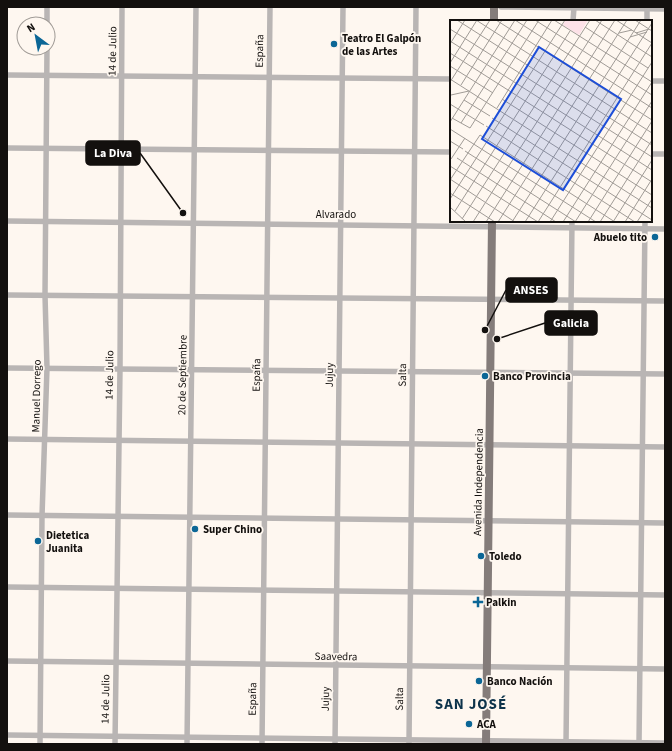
<svg xmlns="http://www.w3.org/2000/svg" width="672" height="751" font-family="'Source Sans 3',sans-serif">
  <rect width="100%" height="100%" fill="#fef7f0"/>
  <g fill="none" stroke-linecap="round" stroke-linejoin="round">
    <g stroke="#b9b5b4" stroke-width="5.5">
      <path d="M501 7 665 9"/>
      <path d="M573 21 574 7"/>
      <path d="M647 21V7"/>
      <path d="M47 24V7"/>
      <path d="M7 75 451 79"/>
      <path d="M651 81H665"/>
      <path d="M7 148 451 152"/>
      <path d="M651 154H665"/>
      <path d="M7 221 665 229"/>
      <path d="M7 295 665 301"/>
      <path d="M7 368 665 374"/>
      <path d="M7 439 665 447"/>
      <path d="M7 515 665 523"/>
      <path d="M7 587 665 595"/>
      <path d="M7 661 665 669"/>
      <path d="M7 735 665 743"/>
      <path d="M40 744 42 516 47 368 45 295 47 48"/>
      <path d="M115 744 120 369 122 7"/>
      <path d="M187 744 196 7"/>
      <path d="M262 744 270 7"/>
      <path d="M335 744 343 7"/>
      <path d="M409 744 416 7"/>
      <path d="M566 744 572 221"/>
      <path d="M639 744 645 221"/>
    </g>
    <g stroke="#847c7a" stroke-width="8">
      <path d="M494 21V7"/>
      <path d="M486 744 492 221"/>
    </g>
  </g>
  <g fill="#0b6696" stroke="#fef7f0" stroke-width="1.5">
    <circle cx="334" cy="44" r="4"/>
    <circle cx="655" cy="237" r="4"/>
    <circle cx="485" cy="376" r="4"/>
    <circle cx="195" cy="529" r="4"/>
    <circle cx="38" cy="541" r="4"/>
    <circle cx="481" cy="556" r="4"/>
    <path d="M476 596h4v4h4v4h-4v4h-4v-4h-4v-4h4z"/>
    <circle cx="479" cy="681" r="4"/>
    <circle cx="469" cy="724" r="4"/>
  </g>
  <g text-anchor="middle" stroke-width="3.5" stroke-linejoin="round" paint-order="stroke">
    <g font-size="11" font-weight="bold" fill="#13100e" stroke="#fef7f0" text-anchor="start">
      <text x="342" y="42">Teatro El Galpón<tspan x="342" dy="13">de las Artes</tspan></text>
      <text x="647" y="241" text-anchor="end">Abuelo tito</text>
      <text x="493" y="380">Banco Provincia</text>
      <text x="203" y="533">Super Chino</text>
      <text x="46" y="539">Dietetica<tspan x="46" dy="13">Juanita</tspan></text>
      <text x="489" y="560">Toledo</text>
      <text x="486" y="606">Palkin</text>
      <text x="487" y="685">Banco Nación</text>
      <text x="477" y="728">ACA</text>
    </g>
    <g font-size="11" fill="#13100e" stroke="#fef7f0">
      <text transform="translate(112 51) rotate(-89)" y="4">14 de Julio</text>
      <text transform="translate(259 51) rotate(-89)" y="4">España</text>
      <text x="336" y="218">Alvarado</text>
      <text transform="translate(109 375) rotate(-89)" y="4">14 de Julio</text>
      <text transform="translate(182 375) rotate(-89)" y="4">20 de Septiembre</text>
      <text transform="translate(256 375) rotate(-89)" y="4">España</text>
      <text transform="translate(329 375) rotate(-89)" y="4">Jujuy</text>
      <text transform="translate(402 375) rotate(-89)" y="4">Salta</text>
      <text transform="translate(36 396) rotate(-89)" y="4">Manuel Dorrego</text>
      <text transform="translate(478 482) rotate(-89)" y="4">Avenida Independencia</text>
      <text transform="translate(336 656) rotate(1)" y="4">Saavedra</text>
      <text transform="translate(105 699) rotate(-89)" y="4">14 de Julio</text>
      <text transform="translate(252 699) rotate(-89)" y="4">España</text>
      <text transform="translate(325 699) rotate(-89)" y="4">Jujuy</text>
      <text transform="translate(399 699) rotate(-89)" y="4">Salta</text>
    </g>
    <g font-size="15" font-weight="bold" letter-spacing="1" fill="#0d334b" stroke="#fef7f0">
      <text x="471" y="709">SAN JOSÉ</text>
    </g>
  </g>
  <g transform="translate(450 20)">
    <rect width="202" height="202" fill="#fef7f0"/>
    <path d="M115 0H138L129 15 113 5Z" fill="#fde1e8"/>
    <path fill="none" stroke="#a09b96" stroke-width="1" d="M7 0 202 125M26 0 202 113M46 0 202 100M65 0 202 88M85 0 202 75M104 0 202 62M145 0 202 37M166 0 202 23M185 0 202 11M135 7 198 48M0 9 202 137M169 13 182 10M186 13 199 9M180 17 197 12M0 21 202 150M0 24 15 0M0 33 202 162M0 43 27 0M0 46 43 73M0 59 202 188M0 62 40 0M11 65 52 0M1 75 19 71M52 79 202 175M14 80 40 96M0 84 34 105M47 88 102 0M2 98 20 108 89 0M42 98 202 200M0 102 65 0M11 103 77 0M36 106 185 202M0 109 146 202M0 121 13 129M15 131 126 202M7 138 106 202M1 139 15 118M0 146 88 202 202 23M0 159 65 202M0 160 30 115 165 202M0 173 45 202M0 179 115 0M0 187 16 202M5 191 120 11M12 199 140 0M23 202 152 0M36 202 165 0M48 202 177 0M62 202 191 0M75 202 202 3M100 202 202 42M113 202 202 62M125 202 202 81M138 202 202 101M150 202 202 120M163 202 202 140M175 202 202 159M187 202 202 179"/>
    <path fill="#1d4ed8" fill-opacity="0.15" stroke="#1d4ed8" stroke-width="2" d="M89 27 171 79 113 170 32 119Z"/>
    <rect width="202" height="202" fill="none" stroke="#13100e" stroke-width="2"/>
  </g>
  <path fill="none" stroke="#13100e" stroke-width="1.5" d="M183 213L140 153M485 330L506 290M497 339L545 323"/>
  <g fill="#13100e" stroke="#fef7f0" stroke-width="1.5">
    <circle cx="183" cy="213" r="4"/>
    <circle cx="485" cy="330" r="4"/>
    <circle cx="497" cy="339" r="4"/>
  </g>
  <g fill="#13100e" stroke="#13100e" stroke-width="1.5">
    <rect x="86" y="141" width="54" height="24" rx="4"/>
    <rect x="506" y="278" width="51" height="24" rx="4"/>
    <rect x="545" y="311" width="52" height="24" rx="4"/>
  </g>
  <g font-size="12" text-anchor="middle" font-weight="bold" fill="#fff">
    <text x="113" y="157">La Diva</text>
    <text x="531" y="294">ANSES</text>
    <text x="571" y="327">Galicia</text>
  </g>
  <rect width="672" height="751" fill="none" stroke="#13100e" stroke-width="16"/>
  <g transform="translate(36 36) rotate(328)"><circle r="19" fill="#fef7f0" stroke="#a09b96"/>
  <path d="M0-3L7 15L0 10L-7 15Z" fill="#0b6696"/>
  <text y="-6" font-size="11" font-weight="bold" text-anchor="middle" fill="#13100e">N</text>
  </g>
</svg>
